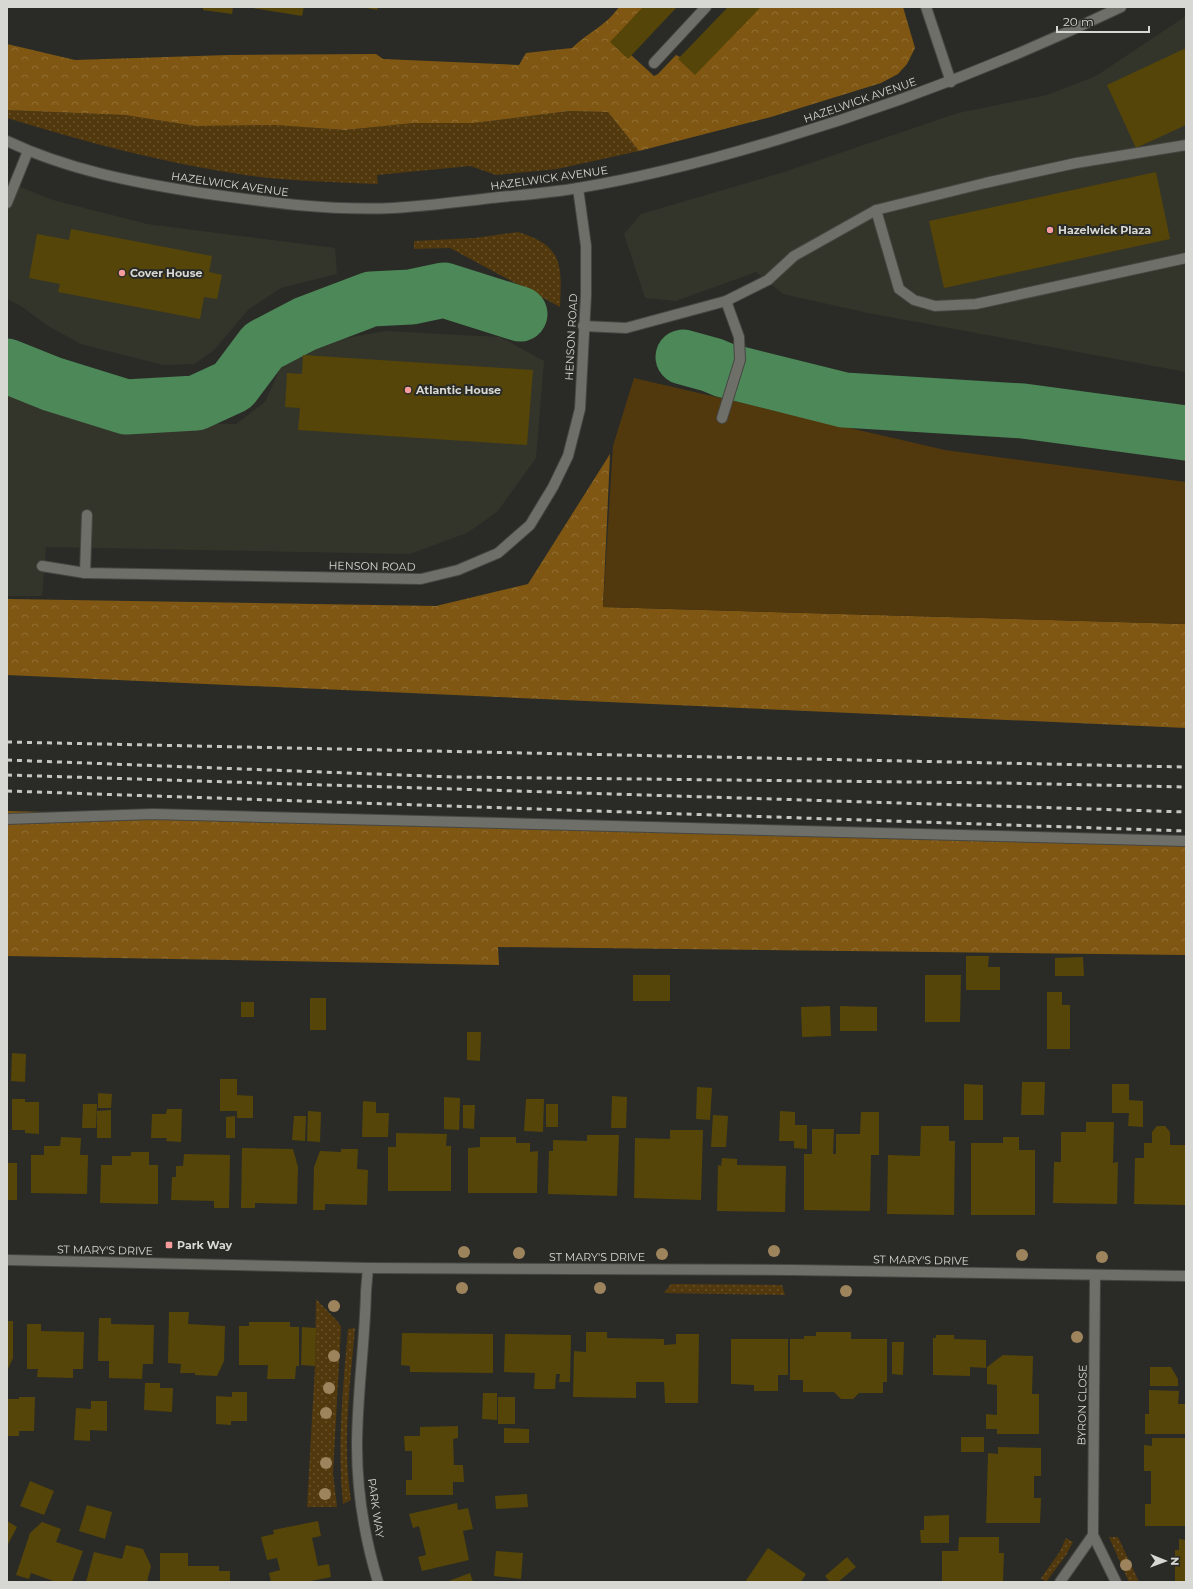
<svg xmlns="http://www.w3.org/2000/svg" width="1193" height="1589" font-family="Montserrat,sans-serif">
  <defs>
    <pattern id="grass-dots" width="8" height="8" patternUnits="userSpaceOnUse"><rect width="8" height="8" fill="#52380d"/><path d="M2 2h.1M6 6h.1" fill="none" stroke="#6a542f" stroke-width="1.8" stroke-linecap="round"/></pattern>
    <pattern id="forest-crowns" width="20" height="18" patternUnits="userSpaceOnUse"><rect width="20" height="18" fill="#7f5712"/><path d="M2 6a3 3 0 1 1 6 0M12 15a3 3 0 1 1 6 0" fill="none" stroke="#906e34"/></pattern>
  </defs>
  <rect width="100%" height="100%" fill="#2a2b26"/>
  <g fill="#34352a">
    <path d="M1186 16V372L868 313 783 294 756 272 676 301 645 298 624 234 641 214 781 173 958 113 1047 95 1096 76Z"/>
    <path d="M7 182 53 200 147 224 335 248 337 274 281 288 249 309 213 351 194 364 163 365 81 344 48 326 21 306 7 299Z"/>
    <path d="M385 331 500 337 544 361 536 458 497 512 467 533 410 554 46 547 42 596H7V378L57 395 61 408 142 422 236 424 265 402 280 369 293 354 309 345Z"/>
  </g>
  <g fill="url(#grass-dots)">
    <path d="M7 110 125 115 195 126 275 125 345 130 414 123H474L569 111 608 112 639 151 557 169 496 175 470 166 377 175 378 184C333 182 289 181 245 175 164 163 85 142 7 118Z"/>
    <path d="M518 232C563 246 562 264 560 307L450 248 414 249V241L475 238Z"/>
    <path d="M671 1284 782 1285 785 1295 664 1293Z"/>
    <path d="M316 1299 338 1322 341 1327 333 1473 337 1507H307L315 1366Z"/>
    <path d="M355 1328C350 1386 342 1442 351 1500L343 1504C337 1445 343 1388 348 1329Z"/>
    <path d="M1109 1537H1118L1139 1582H1129Z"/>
    <path d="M1066 1538 1073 1542 1066 1555 1046 1582 1041 1578 1059 1553Z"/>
  </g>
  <g fill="url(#forest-crowns)">
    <path d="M619 7H647L618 43 654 76 658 74 676 55 686 60 757 7H903L915 48 907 64 898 74 881 83 771 117 639 151 608 112 569 111 474 123H414L345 130 275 125 195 126 125 115 7 110V44L75 60 228 55 376 54 383 59 519 65 526 53 572 48C587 33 607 25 619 7Z"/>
    <path d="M610 454 603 607 1186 624V728L7 675V599L436 606 528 584Z"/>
    <path d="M7 811 1186 841V955L498 947 499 965 7 956Z"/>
  </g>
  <path fill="#52380d" d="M634 378 945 450 1186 482V624L603 607 613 446Z"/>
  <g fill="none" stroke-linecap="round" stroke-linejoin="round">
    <g stroke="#4d8858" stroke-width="55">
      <path d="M683 357 712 365 724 370 844 400 1023 411 1186 433"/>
      <path d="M7 366 52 384 126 407 196 403 233 386 263 346 305 324 371 299 411 297 444 290 520 314"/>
    </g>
  </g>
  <g fill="#554509">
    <path d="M203 7H233L232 14 203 10Z"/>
    <path d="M247 7H304L302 16Z"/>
    <path d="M362 7H378L377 10Z"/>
    <path d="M643 7H677L628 59 610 42Z"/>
    <path d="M728 7H761L695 75 678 59Z"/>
    <path d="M1186 48V125L1136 148 1107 85Z"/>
    <path d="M1156 172 1170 239 944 288 929 221Z"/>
    <path d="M71 229 212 256 209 272 222 275 217 299 204 297 200 319 58 292 60 284 29 278 37 234 69 240Z"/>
    <path d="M303 355 533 370 527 445 298 430 300 408 285 407 287 373 302 374Z"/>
    <path d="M966 956H989L988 967H1000V990H966Z"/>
    <path d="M1083 957 1084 976H1055V958Z"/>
    <rect x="633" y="975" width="37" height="26"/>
    <path d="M925 975H961L960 1022H925Z"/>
    <path d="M1047 992H1062V1005H1070V1049H1047Z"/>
    <rect x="310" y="998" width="16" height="32"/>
    <rect x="241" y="1002" width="13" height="15"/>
    <path d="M830 1006 831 1036 802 1037 801 1007Z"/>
    <path d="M840 1006 877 1007V1031H840Z"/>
    <path d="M467 1032H481L480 1061 467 1060Z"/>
    <path d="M12 1053 26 1054 25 1082 11 1081Z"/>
    <path d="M220 1079H237V1095L253 1096V1118H237V1111H220Z"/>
    <path d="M1022 1082H1045L1044 1115H1021Z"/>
    <path d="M964 1084 983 1085V1120H964Z"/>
    <path d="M1112 1084H1129V1100L1143 1101V1127L1128 1126 1129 1113H1112Z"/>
    <path d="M697 1087 712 1088 710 1120 696 1119Z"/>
    <path d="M98 1093 112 1094 111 1108H98Z"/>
    <path d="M612 1096 627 1097 626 1128H611Z"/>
    <path d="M444 1097 460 1098 459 1130 444 1129Z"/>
    <path d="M12 1099H25V1102H39V1134L25 1133V1130H12Z"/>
    <path d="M526 1099H544L543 1132 524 1131Z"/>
    <path d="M363 1101 376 1102V1113H389L388 1137H362Z"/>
    <path d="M83 1104H97L96 1128H82Z"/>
    <rect x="546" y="1104" width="12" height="23"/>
    <path d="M463 1105H475L474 1129 463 1128Z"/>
    <path d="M167 1109H182L181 1142 166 1141 167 1138H151L152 1114H166Z"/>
    <path d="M111 1110V1138H97V1111Z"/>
    <path d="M308 1111 321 1112 320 1142 307 1141Z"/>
    <path d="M780 1111 795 1112V1125H807V1149L794 1148V1141H779Z"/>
    <path d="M861 1112H879V1155H871L870 1211 804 1210V1154H812V1129H834L833 1154H836V1134H860Z"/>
    <path d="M713 1115 728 1116 726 1147H711Z"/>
    <path d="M235 1116V1138H226V1117Z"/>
    <path d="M294 1116H306L305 1141 292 1140Z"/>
    <path d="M1086 1122H1114L1113 1163 1118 1162 1117 1204 1053 1203 1054 1162H1061V1132H1086Z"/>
    <path d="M921 1126H949V1141H955L954 1215 887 1214 888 1155 920 1156Z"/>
    <path d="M1157 1126H1165L1170 1132V1145H1186V1205L1134 1204 1135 1158H1144V1143H1152V1132Z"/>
    <path d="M670 1130H703L701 1200 634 1198 635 1138 670 1139Z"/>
    <path d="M396 1133 447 1134 446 1146H451V1191H388V1147H396Z"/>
    <path d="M587 1135H619L617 1196 548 1194 549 1151H553V1140L587 1141Z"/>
    <path d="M61 1137 81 1138 80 1155H88L87 1194 31 1193V1155H44V1146H60Z"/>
    <path d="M480 1137H516V1143H530V1152L538 1151 537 1193H468V1148L480 1147Z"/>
    <path d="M1003 1137H1019V1150H1035V1215H971V1143H1003Z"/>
    <path d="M242 1148 293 1149 298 1167 297 1204 255 1203V1208H241Z"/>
    <path d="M341 1149H358L357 1169 368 1170 367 1205 325 1204V1210H313L314 1167 320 1151 341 1152Z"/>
    <path d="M131 1152H149V1165H158V1204L100 1203 101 1165H112V1156H131Z"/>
    <path d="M184 1154 230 1155 229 1208H214V1201L171 1200 172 1177H176V1166H183Z"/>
    <path d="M722 1158 737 1159V1165L786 1166 785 1212 717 1211 718 1165 721 1166Z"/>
    <rect x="7" y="1163" width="10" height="37"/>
    <path d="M169 1312H189L188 1324 225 1326 224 1361 217 1376 195 1375V1373H180L181 1364 168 1363Z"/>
    <path d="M99 1318H111V1324L154 1325 153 1364H143L142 1379 109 1378V1361H98Z"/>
    <path d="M7 1321H13V1358L7 1371Z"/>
    <path d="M249 1322H290V1327H299V1366H296L295 1379H267L268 1365H239V1326H249Z"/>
    <path d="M27 1324H41V1331L84 1332 83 1369H73V1378L37 1377 38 1369H27Z"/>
    <path d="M302 1327 316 1328 315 1366 301 1365Z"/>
    <path d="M586 1332H607V1338L664 1339V1345L676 1344V1334H699L698 1403H665L664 1382H636V1398L573 1397 574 1351 586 1352Z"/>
    <path d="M816 1332H851V1339H887V1382H883V1393H859L853 1399H841L834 1392H803V1380H790V1339H804V1336H816Z"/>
    <path d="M402 1333 493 1334V1373L410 1372V1366L401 1365Z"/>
    <path d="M505 1334 571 1335 570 1382H559L560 1374H556L555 1389H534L535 1373 504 1372Z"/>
    <path d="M936 1335H954V1339L986 1340V1368L970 1367V1376L933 1375V1338H936Z"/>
    <path d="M731 1339H788V1375H778V1391H754V1385L731 1384Z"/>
    <path d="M892 1342H904L903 1375 892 1374Z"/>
    <path d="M1003 1355 1033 1356 1032 1394H1039V1434H997V1429H986V1414L997 1415V1385L987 1384V1367Z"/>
    <path d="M1150 1367H1171L1178 1379V1386H1150Z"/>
    <path d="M145 1383H160V1388H173L172 1412 144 1410Z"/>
    <path d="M1149 1390 1179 1391 1178 1404H1186V1434H1145V1414H1149Z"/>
    <path d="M232 1392H247V1421H231V1425L216 1424V1396L232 1397Z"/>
    <path d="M483 1393H497V1420L482 1419Z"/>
    <path d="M19 1397H35L34 1431H19V1436H7V1399H19Z"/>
    <rect x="498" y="1397" width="17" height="27"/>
    <path d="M91 1401H107V1431L90 1430V1441L74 1440 76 1408 91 1409Z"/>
    <path d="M458 1426V1438L453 1439 454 1465H463L464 1482H453V1495H406V1480H412V1451H405L404 1436H420V1427Z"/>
    <path d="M504 1428 529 1429V1443H504Z"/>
    <rect x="961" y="1437" width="23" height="15"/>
    <path d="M1152 1438H1186V1526H1145V1504H1151V1471H1144V1445L1152 1446Z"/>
    <path d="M998 1447 1041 1448V1476H1034V1498H1041L1040 1523H986L988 1453 998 1454Z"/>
    <path d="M30 1481 54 1491 44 1515 20 1506Z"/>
    <path d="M527 1494 528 1507 496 1509 495 1496Z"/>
    <path d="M457 1503 458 1510 468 1508 473 1529 463 1531 469 1560 422 1571 418 1557 426 1555 419 1526 413 1528 409 1514Z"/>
    <path d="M87 1505 112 1512 105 1539 79 1531Z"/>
    <path d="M949 1515V1543H921L920 1530H924V1516Z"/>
    <path d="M7 1521 17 1527 7 1546Z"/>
    <path d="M318 1521 321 1536 312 1538 318 1566 329 1564 331 1577 306 1582H271L269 1573 280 1570 277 1558 267 1560 261 1537 274 1534 273 1530Z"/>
    <path d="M42 1522 61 1529 56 1542 83 1551 72 1582H56L31 1573 29 1579 16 1575 30 1533Z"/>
    <path d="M959 1537H999V1553H1004L1003 1582H942V1551H958Z"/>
    <path d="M1179 1539 1186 1540V1582H1175V1550H1179Z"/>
    <path d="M126 1545 143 1549 151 1566 147 1582H86L94 1552 122 1559Z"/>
    <path d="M768 1548 806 1574 801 1582H745Z"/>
    <path d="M496 1551 523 1553 521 1579 494 1576Z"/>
    <path d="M160 1553H188V1566H219V1571H230V1582H160Z"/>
    <path d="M847 1557 856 1567 838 1582H830L825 1576Z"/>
    <path d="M470 1573 473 1582H446Z"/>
  </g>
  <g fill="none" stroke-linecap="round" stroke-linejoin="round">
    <defs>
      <g id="minor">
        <path d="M926 7 951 82"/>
        <path d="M654 63 706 7"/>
        <path d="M7 141C68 170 136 183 202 193 265 202 329 211 393 208 426 206 459 202 491 198 520 195 549 193 578 188 646 177 714 159 780 139 897 104 1011 60 1121 7"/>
        <path d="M7 203 28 151"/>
        <path d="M876 210 899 289 914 300 935 306 976 304 1186 258"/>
        <path d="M583 326 626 328 726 301 768 280 794 256 876 210 985 183 1076 163 1186 145"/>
        <path d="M722 418 740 360 739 337 726 301"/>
        <path d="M42 566 85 573 421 579 458 570 498 553 530 525 553 487 568 456 580 409 586 295V246L578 188"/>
        <path d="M85 573 87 515"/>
        <path d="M7 819 153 814 1186 841"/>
        <path d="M7 1260 368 1268 792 1270 1186 1276"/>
        <path d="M368 1268 366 1291C365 1343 357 1394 357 1446 357 1492 365 1539 378 1582"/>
        <path d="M1095 1275 1093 1535 1116 1582"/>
        <path d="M1060 1582 1093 1535"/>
      </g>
    </defs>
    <use href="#minor" stroke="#464642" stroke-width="12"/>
    <use href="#minor" stroke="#6f6f6a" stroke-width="10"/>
    <g stroke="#c5c5c1" stroke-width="3" stroke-dasharray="5 5" stroke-linecap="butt">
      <path d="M7 742 1186 767"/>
      <path d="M7 760 453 777 1003 783 1186 787"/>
      <path d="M7 775 1186 812"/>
      <path d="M7 791 1186 831"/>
    </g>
  </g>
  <g fill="#9e845d">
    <circle cx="774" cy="1251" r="6"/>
    <circle cx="464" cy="1252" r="6"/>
    <circle cx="519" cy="1253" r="6"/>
    <circle cx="662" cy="1254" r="6"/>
    <circle cx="1022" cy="1255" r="6"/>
    <circle cx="1102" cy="1257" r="6"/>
    <circle cx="462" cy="1288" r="6"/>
    <circle cx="600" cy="1288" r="6"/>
    <circle cx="846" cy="1291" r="6"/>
    <circle cx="334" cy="1306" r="6"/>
    <circle cx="1077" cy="1337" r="6"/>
    <circle cx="334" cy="1356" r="6"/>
    <circle cx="329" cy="1388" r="6"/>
    <circle cx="326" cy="1413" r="6"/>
    <circle cx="326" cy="1463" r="6"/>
    <circle cx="325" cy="1494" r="6"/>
    <circle cx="1126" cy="1565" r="6"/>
  </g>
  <g fill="#f59b9b" stroke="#2a2b26" stroke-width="1.5">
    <circle cx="1050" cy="230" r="4"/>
    <circle cx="122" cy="273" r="4"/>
    <circle cx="408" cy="390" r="4"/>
    <rect x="165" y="1241" width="8" height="8" rx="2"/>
  </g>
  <g text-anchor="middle" stroke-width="4" stroke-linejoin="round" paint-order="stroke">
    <g font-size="11" fill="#d7d7d4" stroke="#2a2b26">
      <text transform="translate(860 100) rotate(-19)" y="4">HAZELWICK AVENUE</text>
      <text transform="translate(549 178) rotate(-8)" y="4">HAZELWICK AVENUE</text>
      <text transform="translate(230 184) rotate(8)" y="4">HAZELWICK AVENUE</text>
      <text transform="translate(571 337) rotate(-87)" y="4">HENSON ROAD</text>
      <text transform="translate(372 566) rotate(1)" y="4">HENSON ROAD</text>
      <text transform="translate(105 1250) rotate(1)" y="4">ST MARY'S DRIVE</text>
      <text x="597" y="1261">ST MARY'S DRIVE</text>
      <text transform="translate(921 1260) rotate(1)" y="4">ST MARY'S DRIVE</text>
      <text transform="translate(1082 1405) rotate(-89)" y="4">BYRON CLOSE</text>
      <text transform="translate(376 1508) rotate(82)" y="4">PARK WAY</text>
    </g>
    <g font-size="11" font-weight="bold" fill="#d7d7d4" stroke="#2a2b26" text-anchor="start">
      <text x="1058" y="234">Hazelwick Plaza</text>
      <text x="130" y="277">Cover House</text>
      <text x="416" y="394">Atlantic House</text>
      <text x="177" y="1249">Park Way</text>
    </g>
  </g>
  <rect width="1193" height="1589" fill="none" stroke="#d7d7d4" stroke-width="16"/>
  <g transform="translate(1165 1561) rotate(91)" stroke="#2a2b26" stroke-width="3" paint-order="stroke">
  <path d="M0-3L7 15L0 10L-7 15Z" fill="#d7d7d4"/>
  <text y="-6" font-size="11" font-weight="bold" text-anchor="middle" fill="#d7d7d4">N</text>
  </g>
  <path d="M1057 26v6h92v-6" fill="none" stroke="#d7d7d4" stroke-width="2"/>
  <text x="1063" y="26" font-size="12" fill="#d7d7d4" stroke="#2a2b26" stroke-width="3" paint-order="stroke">20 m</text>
</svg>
